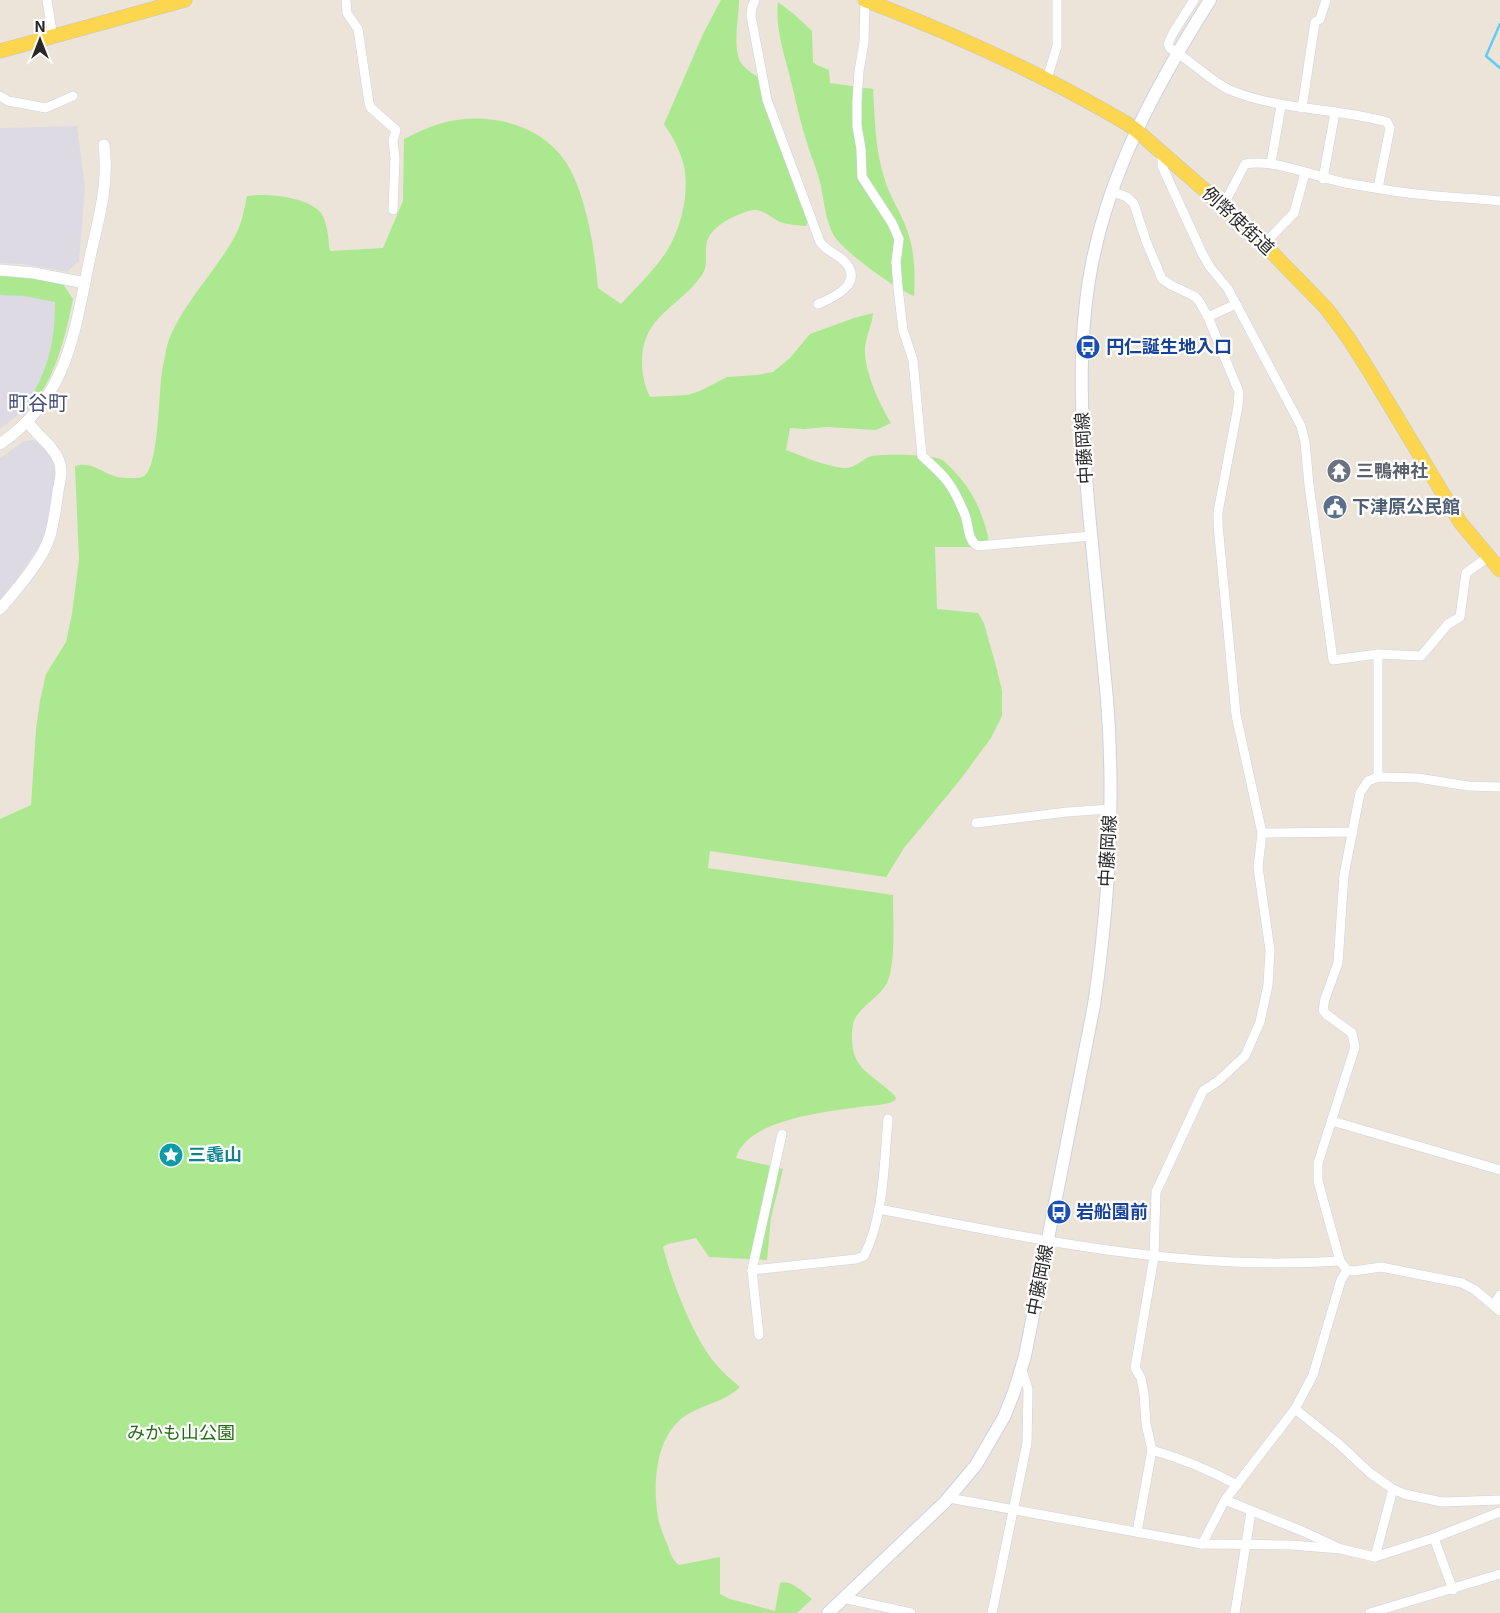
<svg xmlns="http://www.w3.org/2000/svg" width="1500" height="1613" font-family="Inter,'Noto Sans JP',sans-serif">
  <rect width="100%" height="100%" fill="#ece4d8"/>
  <g fill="#dddae4">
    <path d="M77 126 85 188 79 261 67 272 23 264 0 263V128Z"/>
    <path d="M0 293 57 299V337L48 370 29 406 0 429Z"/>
    <path d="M34 440 50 455 55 463 56 473 46 530 41 544 16 580 0 600V458L24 441Z"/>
  </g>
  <g fill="#ace890">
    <path d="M721 0H739C739 17 732 48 741 63 746 70 755 75 762 80L776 137 805 207 808 221 806 226C797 225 789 225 780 222 769 217 762 207 749 211 735 215 711 226 707 242 704 254 709 264 702 275 679 308 641 316 642 363 642 374 645 387 650 397L687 395 700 391 727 377 757 375 773 372 790 358 810 334 854 318 873 313C872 325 866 336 865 348 864 371 879 403 891 423L876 430 827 427 804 429 790 428 786 450C805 457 824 466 844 468 856 469 862 458 872 456 885 454 928 454 940 459 945 461 949 466 952 469 974 491 985 517 990 547H935L937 609 978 613 984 623 997 670 1002 691V716L991 738 960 780 904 848 886 877 710 851 708 868 893 895C893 919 896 963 887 983 880 996 866 1003 858 1014 853 1020 852 1028 852 1036 851 1070 873 1074 894 1095L896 1098 894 1101C885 1106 871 1105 860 1107 826 1112 747 1119 736 1158L783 1169 771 1218 767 1260 709 1257 696 1238 668 1244 663 1247C671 1279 693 1337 715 1363 722 1372 731 1379 740 1387 722 1405 692 1405 675 1425 655 1447 653 1489 658 1517 660 1527 664 1537 668 1546 670 1553 673 1561 679 1565L720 1557V1594L730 1599 775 1611 780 1583C791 1579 804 1593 812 1599L797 1613H0V819L31 805 36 729 40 701 46 674 66 642 72 614 79 559 75 466C91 461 100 471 114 476 120 478 127 478 133 478 137 478 141 478 144 476 158 468 159 397 161 380 162 369 165 357 167 346 177 310 217 270 235 236 242 223 244 210 247 196 267 193 308 197 321 213 328 223 328 239 330 251L383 248 403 201 404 139C420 131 439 122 457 120 496 114 543 127 565 161 586 192 595 251 598 288L621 304C635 289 650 274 662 258 680 234 690 195 684 166 680 150 673 137 664 124L704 32Z"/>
    <path d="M778 2 795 15 812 31 813 62 817 65 829 70 830 83 873 89C875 119 875 149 884 177 889 196 901 212 907 230 915 251 915 274 914 296 896 289 842 251 833 234 824 217 824 194 818 175 815 165 811 156 808 146 800 122 795 97 789 73 783 51 775 25 778 2Z"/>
    <path d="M0 275 24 276 63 284 73 299C66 334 53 392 22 413 46 374 55 349 55 302L24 296 0 295Z"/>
  </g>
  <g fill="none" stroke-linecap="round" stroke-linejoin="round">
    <path stroke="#61cdf8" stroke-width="2.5" d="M1500 24 1486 56 1500 68"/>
    <defs>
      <g id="minor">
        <path d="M47 0 53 38"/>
        <path d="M346 0 347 13 358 29 369 103 371 108 396 130 393 141 395 157 393 210"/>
        <path d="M755 0 752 7 751 16 767 100 820 242C827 252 838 254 845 262 865 283 833 298 818 304"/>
        <path d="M865 0 864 42 859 71 857 101V126L861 149 862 177 892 223 899 239 896 262 898 288 903 330 913 360 922 456C946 477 953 485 965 515 969 524 967 541 978 546L1091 536"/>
        <path d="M1194 0 1173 33 1168 44 1170 48 1177 53C1195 64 1212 82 1230 90 1280 111 1335 107 1387 122L1390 128 1378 188"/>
        <path d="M1047 79 1057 46V0"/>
        <path d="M0 96 8 101 46 108 73 96"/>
        <path d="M1302 108 1315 22 1320 19 1326 0"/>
        <path d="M1162 152V166L1202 253 1210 267 1228 289 1301 426 1305 442 1309 485 1333 660 1378 654 1421 656 1448 624 1460 617 1466 573 1488 557"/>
        <path d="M1271 163 1281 106"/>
        <path d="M1323 179 1335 112"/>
        <path d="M1111 191 1127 197 1134 204 1146 241 1162 279 1171 285 1194 296 1199 301 1208 317 1239 392 1238 406 1218 512V525L1236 715 1262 833 1258 867 1270 950 1268 985 1260 1022 1245 1056 1218 1081 1203 1091 1156 1192 1154 1257 1135 1368 1141 1378 1144 1394 1146 1424 1152 1450 1137 1532"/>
        <path d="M1223 206 1245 164C1277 158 1318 179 1351 184 1376 188 1401 193 1427 195 1451 198 1476 198 1500 201"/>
        <path d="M1264 244 1294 213 1305 173"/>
        <path d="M1208 317 1236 304"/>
        <path d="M1378 777V654"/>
        <path d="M1500 787 1468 786 1418 778 1378 777 1368 781 1360 793 1344 875 1338 963 1325 999 1323 1010 1326 1014 1352 1033 1355 1047 1318 1163V1181L1340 1261 1347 1270 1354 1271 1381 1267 1462 1283 1475 1290 1500 1311"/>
        <path d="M976 823 1067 812 1111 809"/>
        <path d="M1262 833 1353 832"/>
        <path d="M1332 1121 1500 1170"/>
        <path d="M879 1209C1030 1238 1184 1272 1340 1261"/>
        <path d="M752 1270 856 1259 864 1256C884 1217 884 1163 888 1119"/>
        <path d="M1494 1305 1500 1295"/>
        <path d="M759 1335 752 1270 782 1134"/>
        <path d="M1295 1409 1339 1444 1370 1473 1393 1489 1404 1494 1442 1502 1500 1500"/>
        <path d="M1152 1450C1183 1459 1208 1469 1237 1485"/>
        <path d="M949 1498 1202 1544 1291 1545 1341 1549 1375 1557 1434 1538 1500 1512"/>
        <path d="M1225 1500 1302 1531 1339 1548"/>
        <path d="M1434 1538 1453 1590"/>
        <path d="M1202 1544 1225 1500 1295 1409 1313 1375 1341 1280 1347 1270"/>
        <path d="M1375 1557 1393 1489"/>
        <path d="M843 1598 911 1613"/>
        <path d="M992 1613 1027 1443 1028 1389 1022 1370"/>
        <path d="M1235 1613 1251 1512"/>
        <path d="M1370 1613 1500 1574"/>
      </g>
      <g id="tertiary">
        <path d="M0 270 34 273 85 283"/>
        <path d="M0 444C67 398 74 335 89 262 95 233 104 204 105 175 106 165 105 155 104 145"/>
        <path d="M0 609C17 589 42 561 50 536 54 522 56 506 58 491 60 481 63 470 59 461 53 445 37 436 28 422"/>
      </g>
      <path id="secondary" d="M828 1613 945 1502 976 1465 1004 1417 1014 1392 1025 1356 1094 1005C1109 904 1115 801 1107 699 1101 637 1095 575 1089 513 1082 432 1076 350 1091 269 1109 171 1157 84 1210 0"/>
      <g id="primary">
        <path d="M865 0C954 34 1043 74 1126 123L1136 130 1249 229 1327 309 1349 339 1371 374 1460 522 1500 570"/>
        <path d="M0 51 185 0"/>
      </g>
    </defs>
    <use href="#minor" stroke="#cdd1e3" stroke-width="10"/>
    <use href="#tertiary" stroke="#cdd1e3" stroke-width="12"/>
    <use href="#secondary" stroke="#cdd1e3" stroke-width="14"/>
    <use href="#primary" stroke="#c7c7c7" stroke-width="15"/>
    <use href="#minor" stroke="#fff" stroke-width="9"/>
    <use href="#tertiary" stroke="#fff" stroke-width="11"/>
    <use href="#secondary" stroke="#fff" stroke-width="12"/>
    <use href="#primary" stroke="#fcd64e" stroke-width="14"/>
  </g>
  <defs>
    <symbol id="bus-disc" viewBox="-11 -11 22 22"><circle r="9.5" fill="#1a4fb4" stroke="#fff"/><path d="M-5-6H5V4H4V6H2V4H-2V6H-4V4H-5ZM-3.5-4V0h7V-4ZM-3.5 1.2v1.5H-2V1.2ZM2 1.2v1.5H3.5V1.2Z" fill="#fff"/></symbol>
    <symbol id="temple-disc" viewBox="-11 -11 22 22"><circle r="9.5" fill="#6b7280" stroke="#fff"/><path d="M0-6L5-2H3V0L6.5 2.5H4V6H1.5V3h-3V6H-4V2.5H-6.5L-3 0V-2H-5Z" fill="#fff"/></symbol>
    <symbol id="civic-disc" viewBox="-11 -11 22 22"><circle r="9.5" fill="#5c6f8a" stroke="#fff"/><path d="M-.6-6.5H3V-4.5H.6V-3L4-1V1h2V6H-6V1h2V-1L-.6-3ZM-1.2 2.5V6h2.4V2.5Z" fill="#fff"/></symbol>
    <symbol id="sight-disc" viewBox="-11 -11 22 22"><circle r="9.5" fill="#0f9aa8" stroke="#fff"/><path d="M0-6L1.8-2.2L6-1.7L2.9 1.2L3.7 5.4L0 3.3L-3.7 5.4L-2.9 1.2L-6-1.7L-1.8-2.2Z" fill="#fff"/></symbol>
  </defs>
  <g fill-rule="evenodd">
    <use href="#bus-disc" x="1074" y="333" width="28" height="28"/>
    <use href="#temple-disc" x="1325" y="457" width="28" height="28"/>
    <use href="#civic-disc" x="1321" y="493" width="28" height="28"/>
    <use href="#sight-disc" x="157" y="1141" width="28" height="28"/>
    <use href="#bus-disc" x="1045" y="1198" width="28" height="28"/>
  </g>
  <g text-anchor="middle" stroke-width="4.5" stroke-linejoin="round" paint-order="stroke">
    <g font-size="18" fill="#282828" stroke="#fff">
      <text transform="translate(1238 221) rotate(43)" y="6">例幣使街道</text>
      <text transform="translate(1084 448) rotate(-93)" y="6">中藤岡線</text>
      <text transform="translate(1108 851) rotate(-87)" y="6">中藤岡線</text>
      <text transform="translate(1040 1280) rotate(-79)" y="6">中藤岡線</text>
    </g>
    <g font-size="18" font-weight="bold" fill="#164399" stroke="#fff" text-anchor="start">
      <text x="1106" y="353">円仁誕生地入口</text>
      <text x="1076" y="1218">岩船園前</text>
    </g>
    <g font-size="18" font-weight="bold" fill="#5b616d" stroke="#fff" text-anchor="start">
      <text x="1356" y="477">三鴨神社</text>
    </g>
    <g font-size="18" font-weight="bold" fill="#4e5e75" stroke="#fff" text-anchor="start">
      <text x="1352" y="513">下津原公民館</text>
    </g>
    <g font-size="18" font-weight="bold" fill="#0d838f" stroke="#fff" text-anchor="start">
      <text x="188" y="1161">三毳山</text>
    </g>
    <g font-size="18" fill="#246a14" stroke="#fff">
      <text x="181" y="1439">みかも山公園</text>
    </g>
    <g font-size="20" fill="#454e7c" stroke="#fff">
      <text x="38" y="410">町谷町</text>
    </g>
  </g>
  <g transform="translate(40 40)" stroke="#ffffff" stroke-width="4" paint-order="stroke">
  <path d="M0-4L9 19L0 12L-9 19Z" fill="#282828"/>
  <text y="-8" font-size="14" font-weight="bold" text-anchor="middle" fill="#282828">N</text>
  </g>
</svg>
